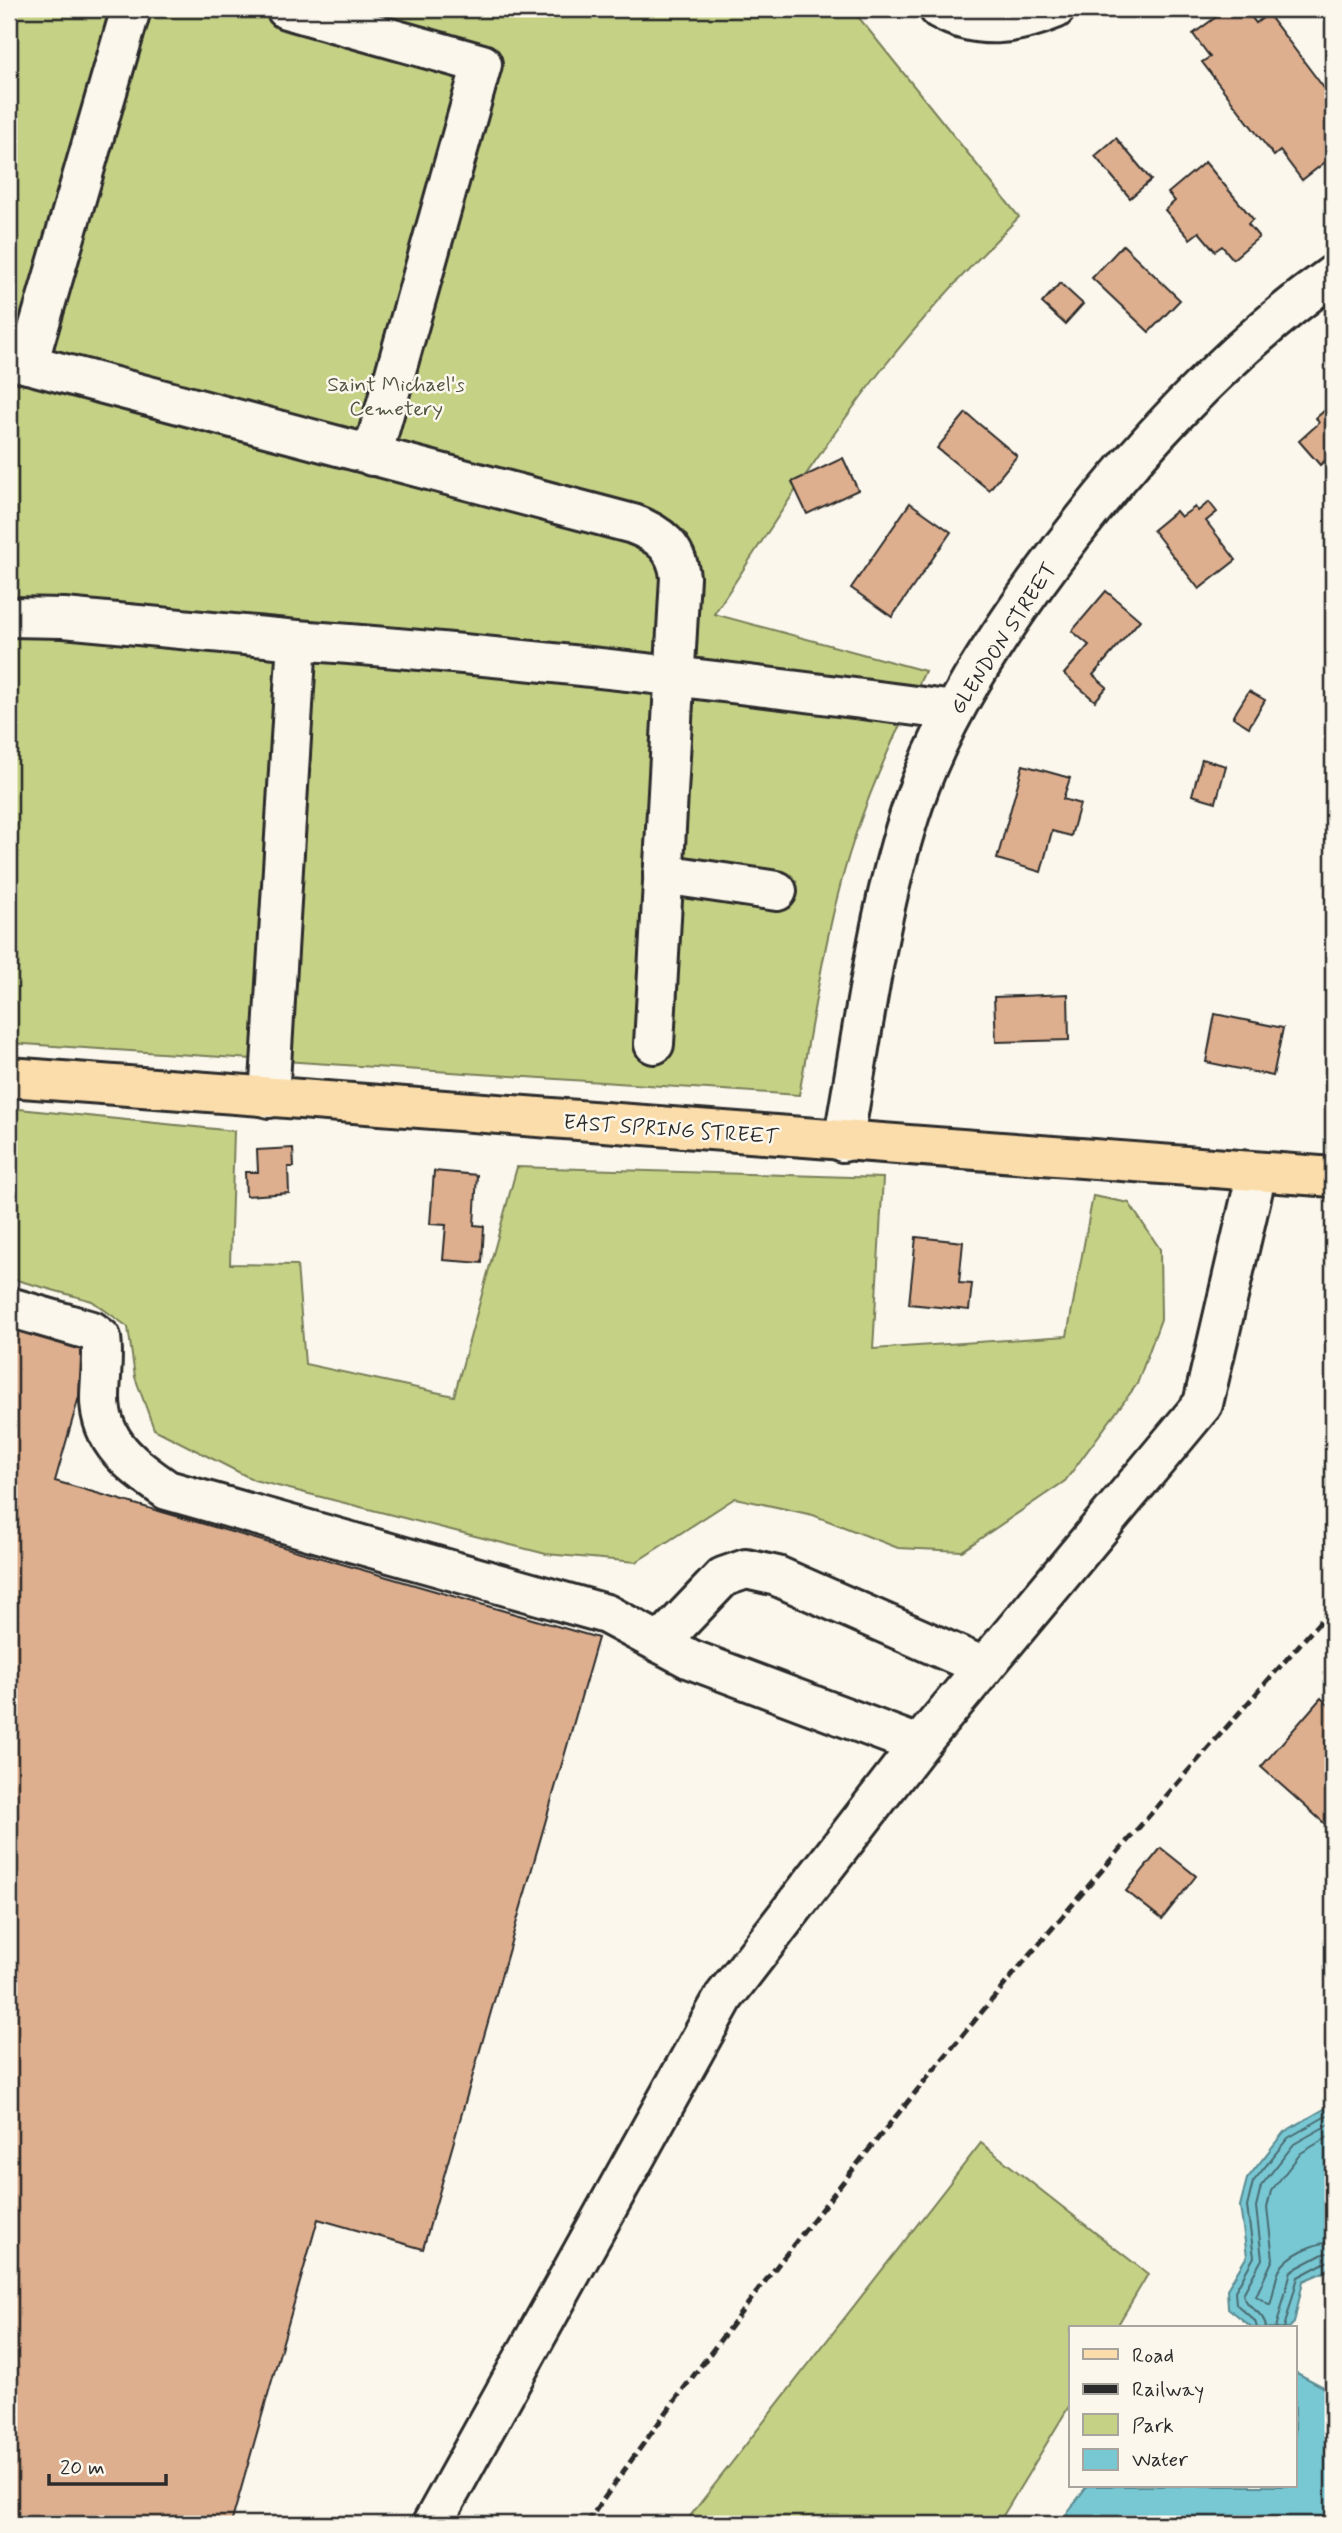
<svg xmlns="http://www.w3.org/2000/svg" width="1342" height="2533" font-family="Mynerve,sans-serif">
  <rect width="100%" height="100%" fill="#fbf7ec"/>
  <filter id="ink" filterUnits="userSpaceOnUse"><feTurbulence type="fractalNoise" baseFrequency=".0143" numOctaves="2"/><feDisplacementMap in="SourceGraphic" scale="14" xChannelSelector="R" yChannelSelector="G"/><feConvolveMatrix kernelMatrix="1 2 1 2 8 2 1 2 1" color-interpolation-filters="sRGB"/></filter>
  <g filter="url(#ink)">
    <g fill="#c5d286" stroke="#787e58" stroke-width="2">
      <path d="M9 9H852L1019 217C971 265 925 315 883 368 822 446 769 531 714 614L925 671C900 724 875 777 856 833 827 918 815 1007 799 1095L9 1043Z"/>
      <path d="M9 1108 234 1131 230 1264 297 1265 305 1364 454 1396 517 1167 883 1178 873 1349 1067 1336 1093 1196 1129 1203 1160 1249 1161 1319 1137 1384 1065 1481 962 1551 898 1548 813 1515 735 1498 636 1562 546 1554 254 1480 154 1429 135 1377 128 1327 92 1301 9 1278Z"/>
      <path d="M981 2143 1148 2274 1116 2328H1071V2403L998 2524H684Z"/>
    </g>
    <g fill="#78c8d4" stroke="#598990" stroke-width="2">
      <path d="M1333 2104V2268L1303 2281 1294 2323 1289 2328H1253L1228 2308 1227 2289 1247 2256 1240 2206 1247 2179 1284 2132Z"/>
      <path d="M1295 2372 1329 2390 1333 2387V2524H1059L1087 2486H1295Z"/>
    </g>
    <g fill="none" stroke-linecap="round" stroke-linejoin="round">
      <g stroke="#4a6a6f" stroke-width="2">
        <path d="M1333 2134 1301 2153 1271 2191 1267 2208 1273 2259 1256 2296 1270 2305C1274 2294 1274 2282 1279 2271 1286 2255 1316 2242 1333 2242"/>
        <path d="M1257 2328 1255 2321 1236 2304 1235 2291 1254 2257 1247 2207 1253 2182 1288 2138 1333 2112"/>
        <path d="M1266 2328C1265 2311 1246 2309 1243 2294L1262 2259 1256 2207 1261 2186 1294 2144 1333 2122"/>
        <path d="M1276 2328 1291 2271 1323 2254 1333 2252"/>
        <path d="M1284 2328 1298 2277 1326 2262 1333 2261"/>
      </g>
    </g>
    <g fill="#deaf8f" stroke="#2b2b2b" stroke-width="2">
      <path d="M1227 9H1245L1256 23 1268 14 1333 100V108L1327 113 1333 121V156L1302 180 1280 151 1274 156 1202 62 1210 57 1193 34Z"/>
      <path d="M1116 138 1151 180 1130 198 1095 156Z"/>
      <path d="M1205 162 1253 219 1248 224 1259 237 1233 259 1222 246 1215 251 1199 232 1190 239 1165 210 1175 201 1168 193Z"/>
      <path d="M1123 245 1180 300 1149 332 1092 278Z"/>
      <path d="M1060 283 1083 304 1065 324 1042 303Z"/>
      <path d="M1333 403V464L1328 458 1320 465 1299 441 1319 423 1316 418Z"/>
      <path d="M966 413 1017 456 989 490 937 448Z"/>
      <path d="M843 458 858 490 807 514 792 482Z"/>
      <path d="M1209 502 1217 512 1206 521 1236 560 1199 589 1153 530 1176 511 1181 517 1195 507 1198 511Z"/>
      <path d="M910 503 951 532 892 617 851 588Z"/>
      <path d="M1106 591 1140 620 1093 675 1107 687 1095 701 1064 674 1089 645 1072 631Z"/>
      <path d="M1249 691 1265 700 1249 727 1233 717Z"/>
      <path d="M1202 759 1226 766 1216 802 1192 795Z"/>
      <path d="M1023 765 1070 778 1063 799 1080 804 1071 836 1052 831 1041 872 997 859Z"/>
      <path d="M1068 994 1069 1040 996 1042 994 997Z"/>
      <path d="M1215 1014 1283 1028 1273 1076 1206 1062Z"/>
      <path d="M293 1148 294 1167H288L289 1193 246 1196 245 1172H258L257 1150Z"/>
      <path d="M434 1171 477 1175 474 1225 484 1226 482 1263 443 1260 446 1225 430 1224Z"/>
      <path d="M916 1237 963 1242 959 1283 972 1284 969 1310 909 1304Z"/>
      <path d="M9 1319 94 1344 55 1481 598 1638 423 2249 318 2219 231 2524H9Z"/>
      <path d="M1321 1698 1333 1709V1831L1261 1767Z"/>
      <path d="M1161 1848 1196 1876 1162 1919 1126 1891Z"/>
    </g>
    <g fill="none" stroke-linecap="round" stroke-linejoin="round">
      <defs>
        <g id="minor">
          <path d="M286 9 482 64 372 456"/>
          <path d="M939 9C978 31 1016 25 1055 9"/>
          <path d="M9 359 633 524C660 534 677 548 680 577L654 1044"/>
          <path d="M28 364 131 9"/>
          <path d="M9 617 64 618 297 640"/>
          <path d="M663 874 777 891"/>
          <path d="M269 1098 297 640C517 656 735 682 954 711"/>
          <path d="M843 1142C865 1023 878 898 920 785 948 712 991 646 1036 583 1119 468 1217 358 1333 275"/>
          <path d="M9 1307 92 1331 101 1338C104 1358 100 1378 100 1398 100 1443 133 1466 167 1490L606 1614 690 1659 919 1745"/>
          <path d="M660 1643 723 1577 746 1569 777 1576 984 1667"/>
          <path d="M432 2524 724 1997 919 1745 1203 1404 1257 1172"/>
        </g>
        <path id="major" d="M9 1077 1333 1177"/>
      </defs>
      <use href="#minor" stroke="#2b2b2b" stroke-width="44"/>
      <use href="#major" stroke="#2b2b2b" stroke-width="44"/>
      <use href="#minor" stroke="#fbf7ec" stroke-width="38"/>
      <use href="#major" stroke="#fbddab" stroke-width="38"/>
      <path stroke="#2b2b2b" stroke-width="5" stroke-dasharray="10 5" stroke-linecap="butt" d="M586 2524C813 2201 1071 1901 1333 1607"/>
    </g>
  </g>
  <g text-anchor="middle" stroke-width="5" stroke-linejoin="round" paint-order="stroke">
    <g font-size="21" fill="#525542" stroke="#fbf7ec">
      <text x="396" y="391">Saint Michael's<tspan x="396" dy="24">Cemetery</tspan></text>
    </g>
    <g font-size="21" fill="#2b2b2b" stroke="#fbf7ec">
      <text transform="translate(1003 638) rotate(-57)" y="7">GLENDON STREET</text>
      <text transform="translate(671 1129) rotate(4)" y="7">EAST SPRING STREET</text>
    </g>
  </g>
  <rect width="1342" height="2533" fill="none" stroke="#fbf7ec" stroke-width="35"/>
  <rect x="18" y="18" width="1307" height="2498" fill="none" stroke="#2b2b2b" stroke-width="2.5" filter="url(#ink)"/>
  <rect x="1069" y="2326" width="228" height="161" fill="#fbf7ec" stroke="#a8a59f" stroke-width="2"/>
  <rect x="1083" y="2349" width="35" height="10" fill="#fbddab" stroke="#a8a59f" stroke-width="2"/>
  <text x="1132" y="2362" font-size="21" fill="#2b2b2b">Road</text>
  <rect x="1083" y="2384" width="35" height="10" fill="#2b2b2b" stroke="#a8a59f" stroke-width="2"/>
  <text x="1132" y="2396" font-size="21" fill="#2b2b2b">Railway</text>
  <rect x="1083" y="2414" width="35" height="21" fill="#c5d286" stroke="#a8a59f" stroke-width="2"/>
  <text x="1132" y="2432" font-size="21" fill="#2b2b2b">Park</text>
  <rect x="1083" y="2449" width="35" height="21" fill="#78c8d4" stroke="#a8a59f" stroke-width="2"/>
  <text x="1132" y="2466" font-size="21" fill="#2b2b2b">Water</text>
  <path d="M49 2474v10h117v-10" fill="none" stroke="#2b2b2b" stroke-width="3.5"/>
  <text x="60" y="2474" font-size="21" fill="#2b2b2b" stroke="#fbf7ec" stroke-width="5" paint-order="stroke">20 m</text>
</svg>
